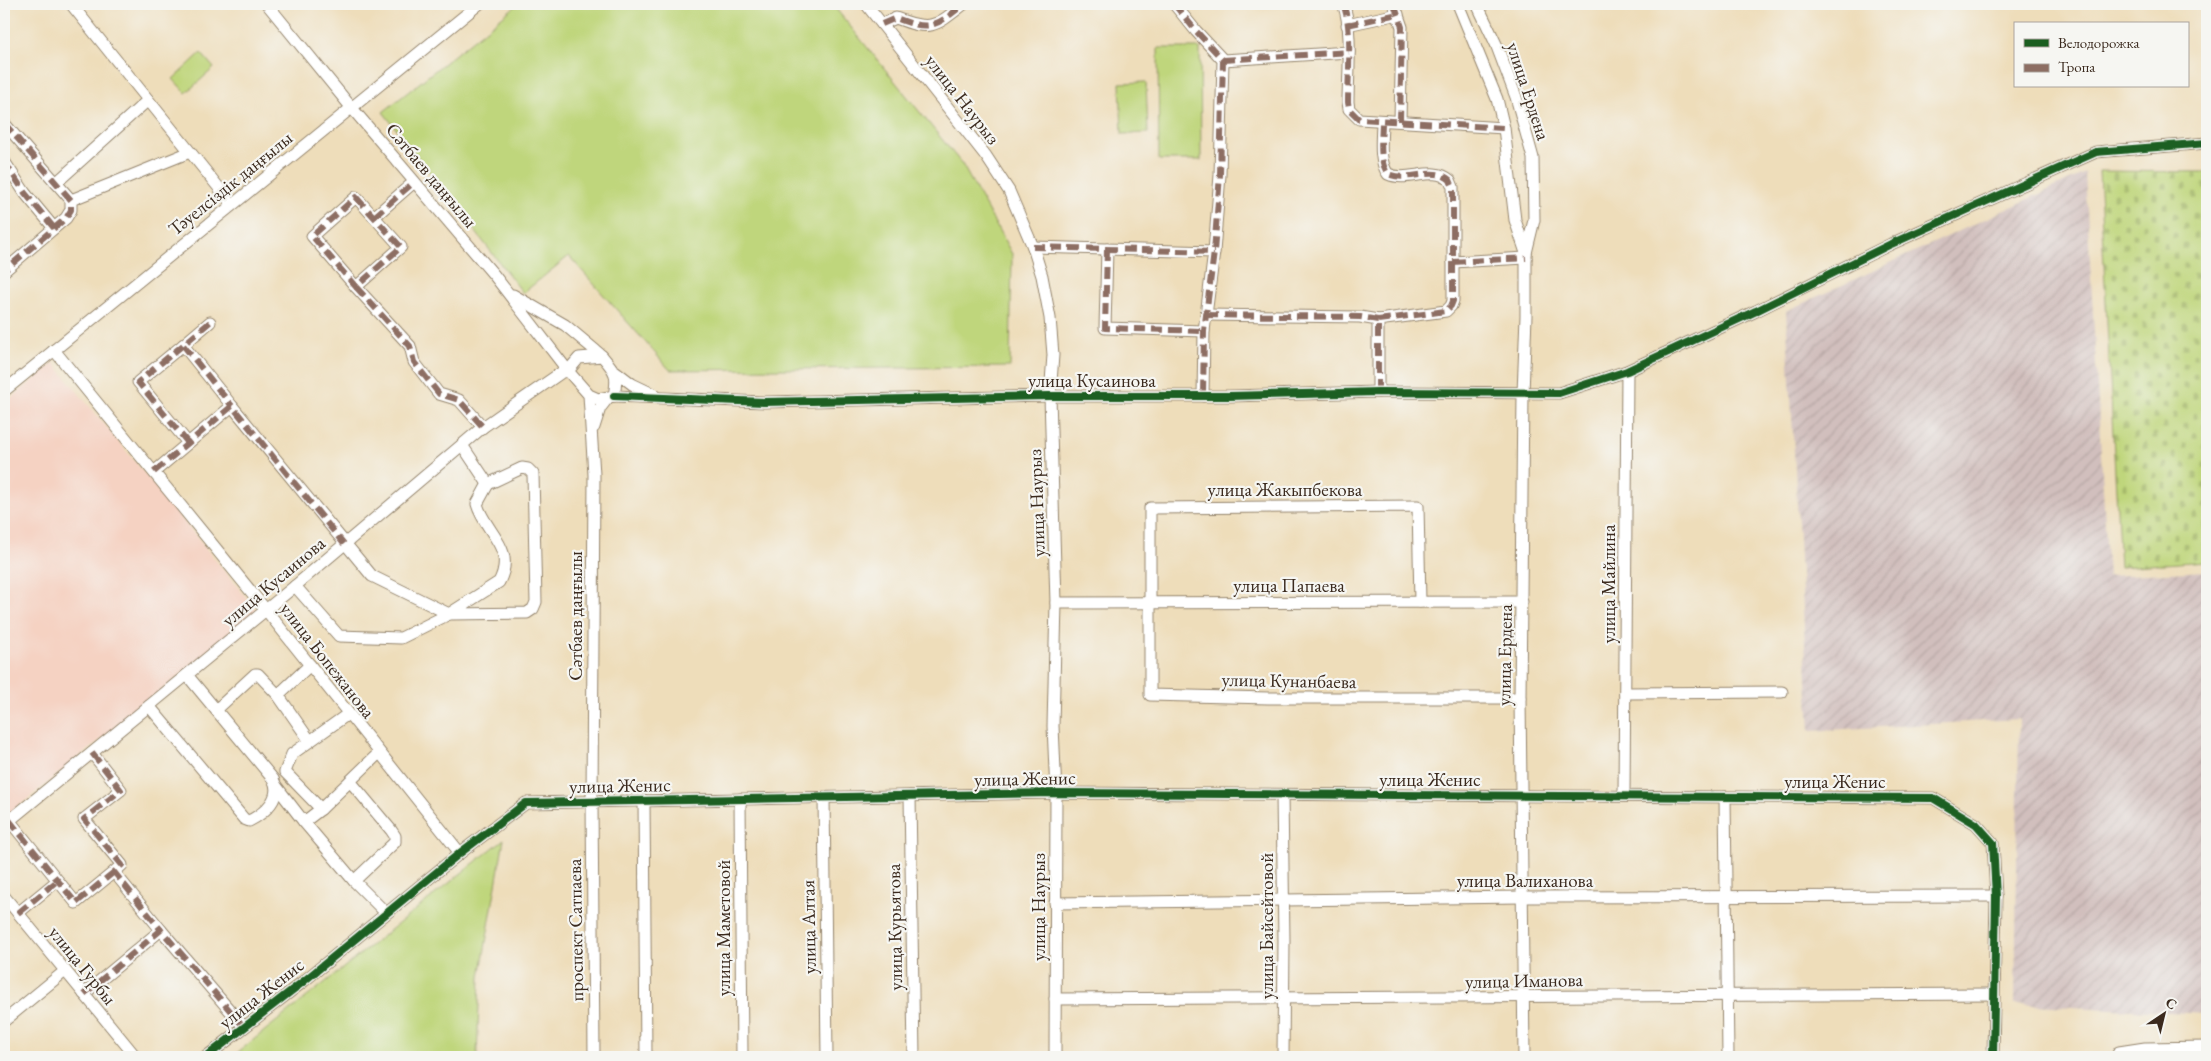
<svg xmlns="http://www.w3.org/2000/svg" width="2211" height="1061" font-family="'EB Garamond',serif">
  <defs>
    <pattern id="industrial-furrows" width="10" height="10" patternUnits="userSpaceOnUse" patternTransform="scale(1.25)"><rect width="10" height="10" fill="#d1bfbd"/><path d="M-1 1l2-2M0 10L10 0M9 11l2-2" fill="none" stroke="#b4a4a2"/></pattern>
    <pattern id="cemetery-stones" width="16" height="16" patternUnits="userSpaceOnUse" patternTransform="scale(1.25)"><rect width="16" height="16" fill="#bfd67b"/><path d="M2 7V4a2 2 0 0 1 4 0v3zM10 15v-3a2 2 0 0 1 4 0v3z" fill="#a5b86a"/></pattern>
  </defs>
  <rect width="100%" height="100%" fill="#f6f6f2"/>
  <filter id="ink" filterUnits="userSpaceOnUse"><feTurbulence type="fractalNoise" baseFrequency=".02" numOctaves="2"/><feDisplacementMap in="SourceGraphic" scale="10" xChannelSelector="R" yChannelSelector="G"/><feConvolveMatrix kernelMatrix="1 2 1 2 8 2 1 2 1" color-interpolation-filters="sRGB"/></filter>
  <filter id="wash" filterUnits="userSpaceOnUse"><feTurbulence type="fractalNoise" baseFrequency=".0096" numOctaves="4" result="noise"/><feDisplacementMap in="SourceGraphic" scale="20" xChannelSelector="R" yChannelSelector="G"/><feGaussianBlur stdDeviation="1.12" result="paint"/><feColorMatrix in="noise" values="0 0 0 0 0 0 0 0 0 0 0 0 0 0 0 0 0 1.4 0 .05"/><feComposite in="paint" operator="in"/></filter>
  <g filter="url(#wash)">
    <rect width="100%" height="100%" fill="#eeddba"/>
    <path fill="#f5d2c2" d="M54 363 258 612 4 818V404Z"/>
    <path fill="url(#industrial-furrows)" d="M2085 173 2108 576 2207 571V1014L2015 1004 2019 719 1810 731 1786 311Z"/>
    <g fill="#bfd67b" stroke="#7d804c">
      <path d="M518 4H832L962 164 1012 254 1010 367 670 370 569 256 523 293 383 112Z"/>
      <path d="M1158 48H1200L1201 160H1159Z"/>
      <path d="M201 53 214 68 186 93 173 79Z"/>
      <path d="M1146 82 1148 133 1122 134 1120 83Z"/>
      <path d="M504 839 480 977 477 1057H232Z"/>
    </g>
    <path fill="url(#cemetery-stones)" stroke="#7d804c" d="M2099 171 2207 172V561L2120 567Z"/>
  </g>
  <g filter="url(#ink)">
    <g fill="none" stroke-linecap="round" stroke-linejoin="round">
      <defs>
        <g id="minor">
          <path d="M71 4 232 204"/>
          <path d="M866 4 986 156 1009 191 1033 247 1042 276 1050 318 1053 355 1050 396 1056 603 1053 726 1056 793 1055 1057"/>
          <path d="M1174 4 1196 31 1223 60 1220 175 1214 252 1204 331 1203 396"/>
          <path d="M1343 4C1353 27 1348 76 1348 102L1349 109 1359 119 1504 128"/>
          <path d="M1394 4 1402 27 1400 121"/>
          <path d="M1458 4 1497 99 1504 128 1515 220 1526 253"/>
          <path d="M1477 4 1496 44 1516 97 1533 158 1534 220 1526 253V316L1523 393 1520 698 1524 1057"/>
          <path d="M882 24 896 18C931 32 936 26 964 4"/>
          <path d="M1347 25 1398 14"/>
          <path d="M1223 60 1349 52"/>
          <path d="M4 123 71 200V210L66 218 4 271"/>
          <path d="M4 161 25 193 54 228"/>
          <path d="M56 183 148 100"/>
          <path d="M356 197 401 247 356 287 312 236Z"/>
          <path d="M71 200 190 152"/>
          <path d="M374 217 414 182"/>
          <path d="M1033 247 1214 252"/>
          <path d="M1107 249 1105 328 1204 331"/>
          <path d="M1453 262 1526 258"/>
          <path d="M356 287 410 346 414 362 439 394 459 400 483 427"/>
          <path d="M513 295 565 325 602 356"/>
          <path d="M1206 315 1360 317 1378 320"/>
          <path d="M210 322 183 345 232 406"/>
          <path d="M183 345 138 382 188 443"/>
          <path d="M54 350 266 610 460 853"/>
          <path d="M615 371 632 384 655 395"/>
          <path d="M4 391 479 4"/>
          <path d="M1378 392V320L1446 311 1451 306 1453 301V187L1450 180C1433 165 1408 183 1388 174 1378 161 1382 137 1382 121"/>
          <path d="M589 395 598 399 614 396C618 375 616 372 602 356L579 358 568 371 589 395 594 475 592 801 594 1057"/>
          <path d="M614 396 764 402 1050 396H1229L1378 392 1559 393 1627 371 1756 311 1891 244 2096 152 2207 143"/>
          <path d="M594 427 600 408 607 399"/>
          <path d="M154 472 232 406 372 576 449 614 499 582C517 548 485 533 477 504L488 484"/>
          <path d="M295 586 339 636 401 638 449 614 527 613 533 609 536 602 533 474 528 469 522 468 488 484 462 445"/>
          <path d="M1420 602 1418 506 1150 508V695L1268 698H1520"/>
          <path d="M1056 603 1522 602"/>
          <path d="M1625 693 1782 692"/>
          <path d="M278 695 310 665"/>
          <path d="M149 706 244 819 249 821C265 813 283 797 273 779L187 675"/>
          <path d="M216 710 255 674H258L278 695 310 741"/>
          <path d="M92 753 121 790 84 819 122 865 114 872 161 930"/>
          <path d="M379 753 350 781 391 830 395 836V842L354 881 386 913"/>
          <path d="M277 787 304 822 321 809 350 781"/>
          <path d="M1282 795 1284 941 1283 1057"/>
          <path d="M910 796 914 1057"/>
          <path d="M1624 796 1627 371"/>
          <path d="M824 797 827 1057"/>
          <path d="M1725 797 1728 1057"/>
          <path d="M740 799 742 1057"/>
          <path d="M644 800 646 1057"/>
          <path d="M321 809 285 772 292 754 348 714"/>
          <path d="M9 820 76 903 114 872"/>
          <path d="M304 822 354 881"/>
          <path d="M4 825 295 586 483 427 562 372 568 371 494 275 351 107 267 4"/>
          <path d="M4 896 136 1057"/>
          <path d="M1055 903 1522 897 1996 896"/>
          <path d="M18 913 57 881"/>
          <path d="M84 994 161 930 244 1027"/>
          <path d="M1055 999 1993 994"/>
          <path d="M4 1021 65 971"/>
          <path d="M206 1057 304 981 460 853 526 803 1056 793 1933 798 1976 824 1993 843 1996 896 1993 1057"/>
          <path d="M2116 1057 2119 1052 2145 1048 2207 1047"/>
        </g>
      </defs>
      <use href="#minor" stroke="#94846c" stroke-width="13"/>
      <use href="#minor" stroke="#fff" stroke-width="11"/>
      <g stroke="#8d6e63" stroke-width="6" stroke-dasharray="12 6" stroke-linecap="butt">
        <path d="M1174 4 1196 31 1223 60 1220 175 1214 252 1204 331 1203 396"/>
        <path d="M1343 4C1353 27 1348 76 1348 102L1349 109 1359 119 1504 128"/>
        <path d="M1394 4 1402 27 1400 121"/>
        <path d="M882 24 896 18C931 32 936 26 964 4"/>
        <path d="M1347 25 1398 14"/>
        <path d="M1223 60 1349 52"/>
        <path d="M4 123 71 200V210L66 218 4 271"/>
        <path d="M4 161 25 193 54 228"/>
        <path d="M356 197 401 247 356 287 312 236Z"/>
        <path d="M374 217 414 182"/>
        <path d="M1033 247 1214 252"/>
        <path d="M1107 249 1105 328 1204 331"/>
        <path d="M1453 262 1526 258"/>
        <path d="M356 287 410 346 414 362 439 394 459 400 483 427"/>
        <path d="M1206 315 1360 317 1378 320"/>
        <path d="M210 322 183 345 232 406"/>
        <path d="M183 345 138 382 188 443"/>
        <path d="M1378 392V320L1446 311 1451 306 1453 301V187L1450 180C1433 165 1408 183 1388 174 1378 161 1382 137 1382 121"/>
        <path d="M154 472 232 406 344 544"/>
        <path d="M92 753 121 790 84 819 122 865 114 872 161 930"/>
        <path d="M9 820 76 903 114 872"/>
        <path d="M18 913 57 881"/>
        <path d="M84 994 161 930 244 1027"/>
      </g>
      <defs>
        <g id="cycleway">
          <path d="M614 396 764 402 1050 396H1229L1378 392 1559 393 1627 371 1756 311 1891 244 2096 152 2207 143"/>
          <path d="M206 1057 304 981 460 853 526 803 1056 793 1933 798 1976 824 1993 843 1996 896 1993 1057"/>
        </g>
      </defs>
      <use href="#cycleway" stroke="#f6f6f2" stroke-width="11"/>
      <use href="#cycleway" stroke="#1b5e20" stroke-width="8"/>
    </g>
  </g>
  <g text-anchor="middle" stroke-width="4.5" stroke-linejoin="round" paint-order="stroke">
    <g font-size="19" fill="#3b2a1e" stroke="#f6f6f2">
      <text transform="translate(1529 91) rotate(72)" y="7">улица Ердена</text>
      <text transform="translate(963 99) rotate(52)" y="7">улица Наурыз</text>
      <text transform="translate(432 175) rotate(50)" y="7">Сәтбаев даңғылы</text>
      <text transform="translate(230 183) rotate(-39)" y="7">Тәуелсіздік даңғылы</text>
      <text x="1092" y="387">улица Кусаинова</text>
      <text x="1285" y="496">улица Жакыпбекова</text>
      <text transform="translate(1036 503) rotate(-92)" y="7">улица Наурыз</text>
      <text transform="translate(273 581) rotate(-40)" y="7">улица Кусаинова</text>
      <text transform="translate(1608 584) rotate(-90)" y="7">улица Майлина</text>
      <text x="1289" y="592">улица Папаева</text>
      <text transform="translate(575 616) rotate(-90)" y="7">Сәтбаев даңғылы</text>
      <text transform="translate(1504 655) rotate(-89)" y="7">улица Ердена</text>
      <text transform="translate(328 660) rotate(52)" y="7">улица Бопежанова</text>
      <text transform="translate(1289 680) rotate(1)" y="7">улица Кунанбаева</text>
      <text transform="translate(1025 778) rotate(-1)" y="7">улица Женис</text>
      <text x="1430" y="786">улица Женис</text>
      <text x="1835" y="788">улица Женис</text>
      <text transform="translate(620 785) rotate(-1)" y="7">улица Женис</text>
      <text x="1525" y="887">улица Валиханова</text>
      <text transform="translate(1038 907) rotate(-90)" y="7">улица Наурыз</text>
      <text transform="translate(1266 926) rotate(-90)" y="7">улица Байсейтовой</text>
      <text transform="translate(808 927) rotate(-91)" y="7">улица Алтая</text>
      <text transform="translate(894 927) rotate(-91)" y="7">улица Курьятова</text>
      <text transform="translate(723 928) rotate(-90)" y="7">улица Маметовой</text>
      <text transform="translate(575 930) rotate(-91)" y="7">проспект Сатпаева</text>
      <text transform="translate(83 965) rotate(51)" y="7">улица Гурбы</text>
      <text transform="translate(1524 980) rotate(-1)" y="7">улица Иманова</text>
      <text transform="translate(261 993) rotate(-38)" y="7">улица Женис</text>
    </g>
  </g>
  <rect width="2211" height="1061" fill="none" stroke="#f6f6f2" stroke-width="20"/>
  <rect x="2014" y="22" width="175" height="65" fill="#f6f6f2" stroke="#aba49d"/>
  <rect x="2024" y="39" width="25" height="8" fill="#1b5e20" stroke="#aba49d"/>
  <text x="2058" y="48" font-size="15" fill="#3b2a1e">Велодорожка</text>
  <rect x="2024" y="64" width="25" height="8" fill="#8d6e63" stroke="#aba49d"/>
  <text x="2058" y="72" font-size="15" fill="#3b2a1e">Тропа</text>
  <g transform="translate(2164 1014) rotate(35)" stroke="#f6f6f2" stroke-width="4" paint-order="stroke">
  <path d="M0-4L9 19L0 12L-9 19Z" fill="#3b2a1e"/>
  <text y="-8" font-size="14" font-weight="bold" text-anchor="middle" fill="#3b2a1e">С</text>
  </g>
</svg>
